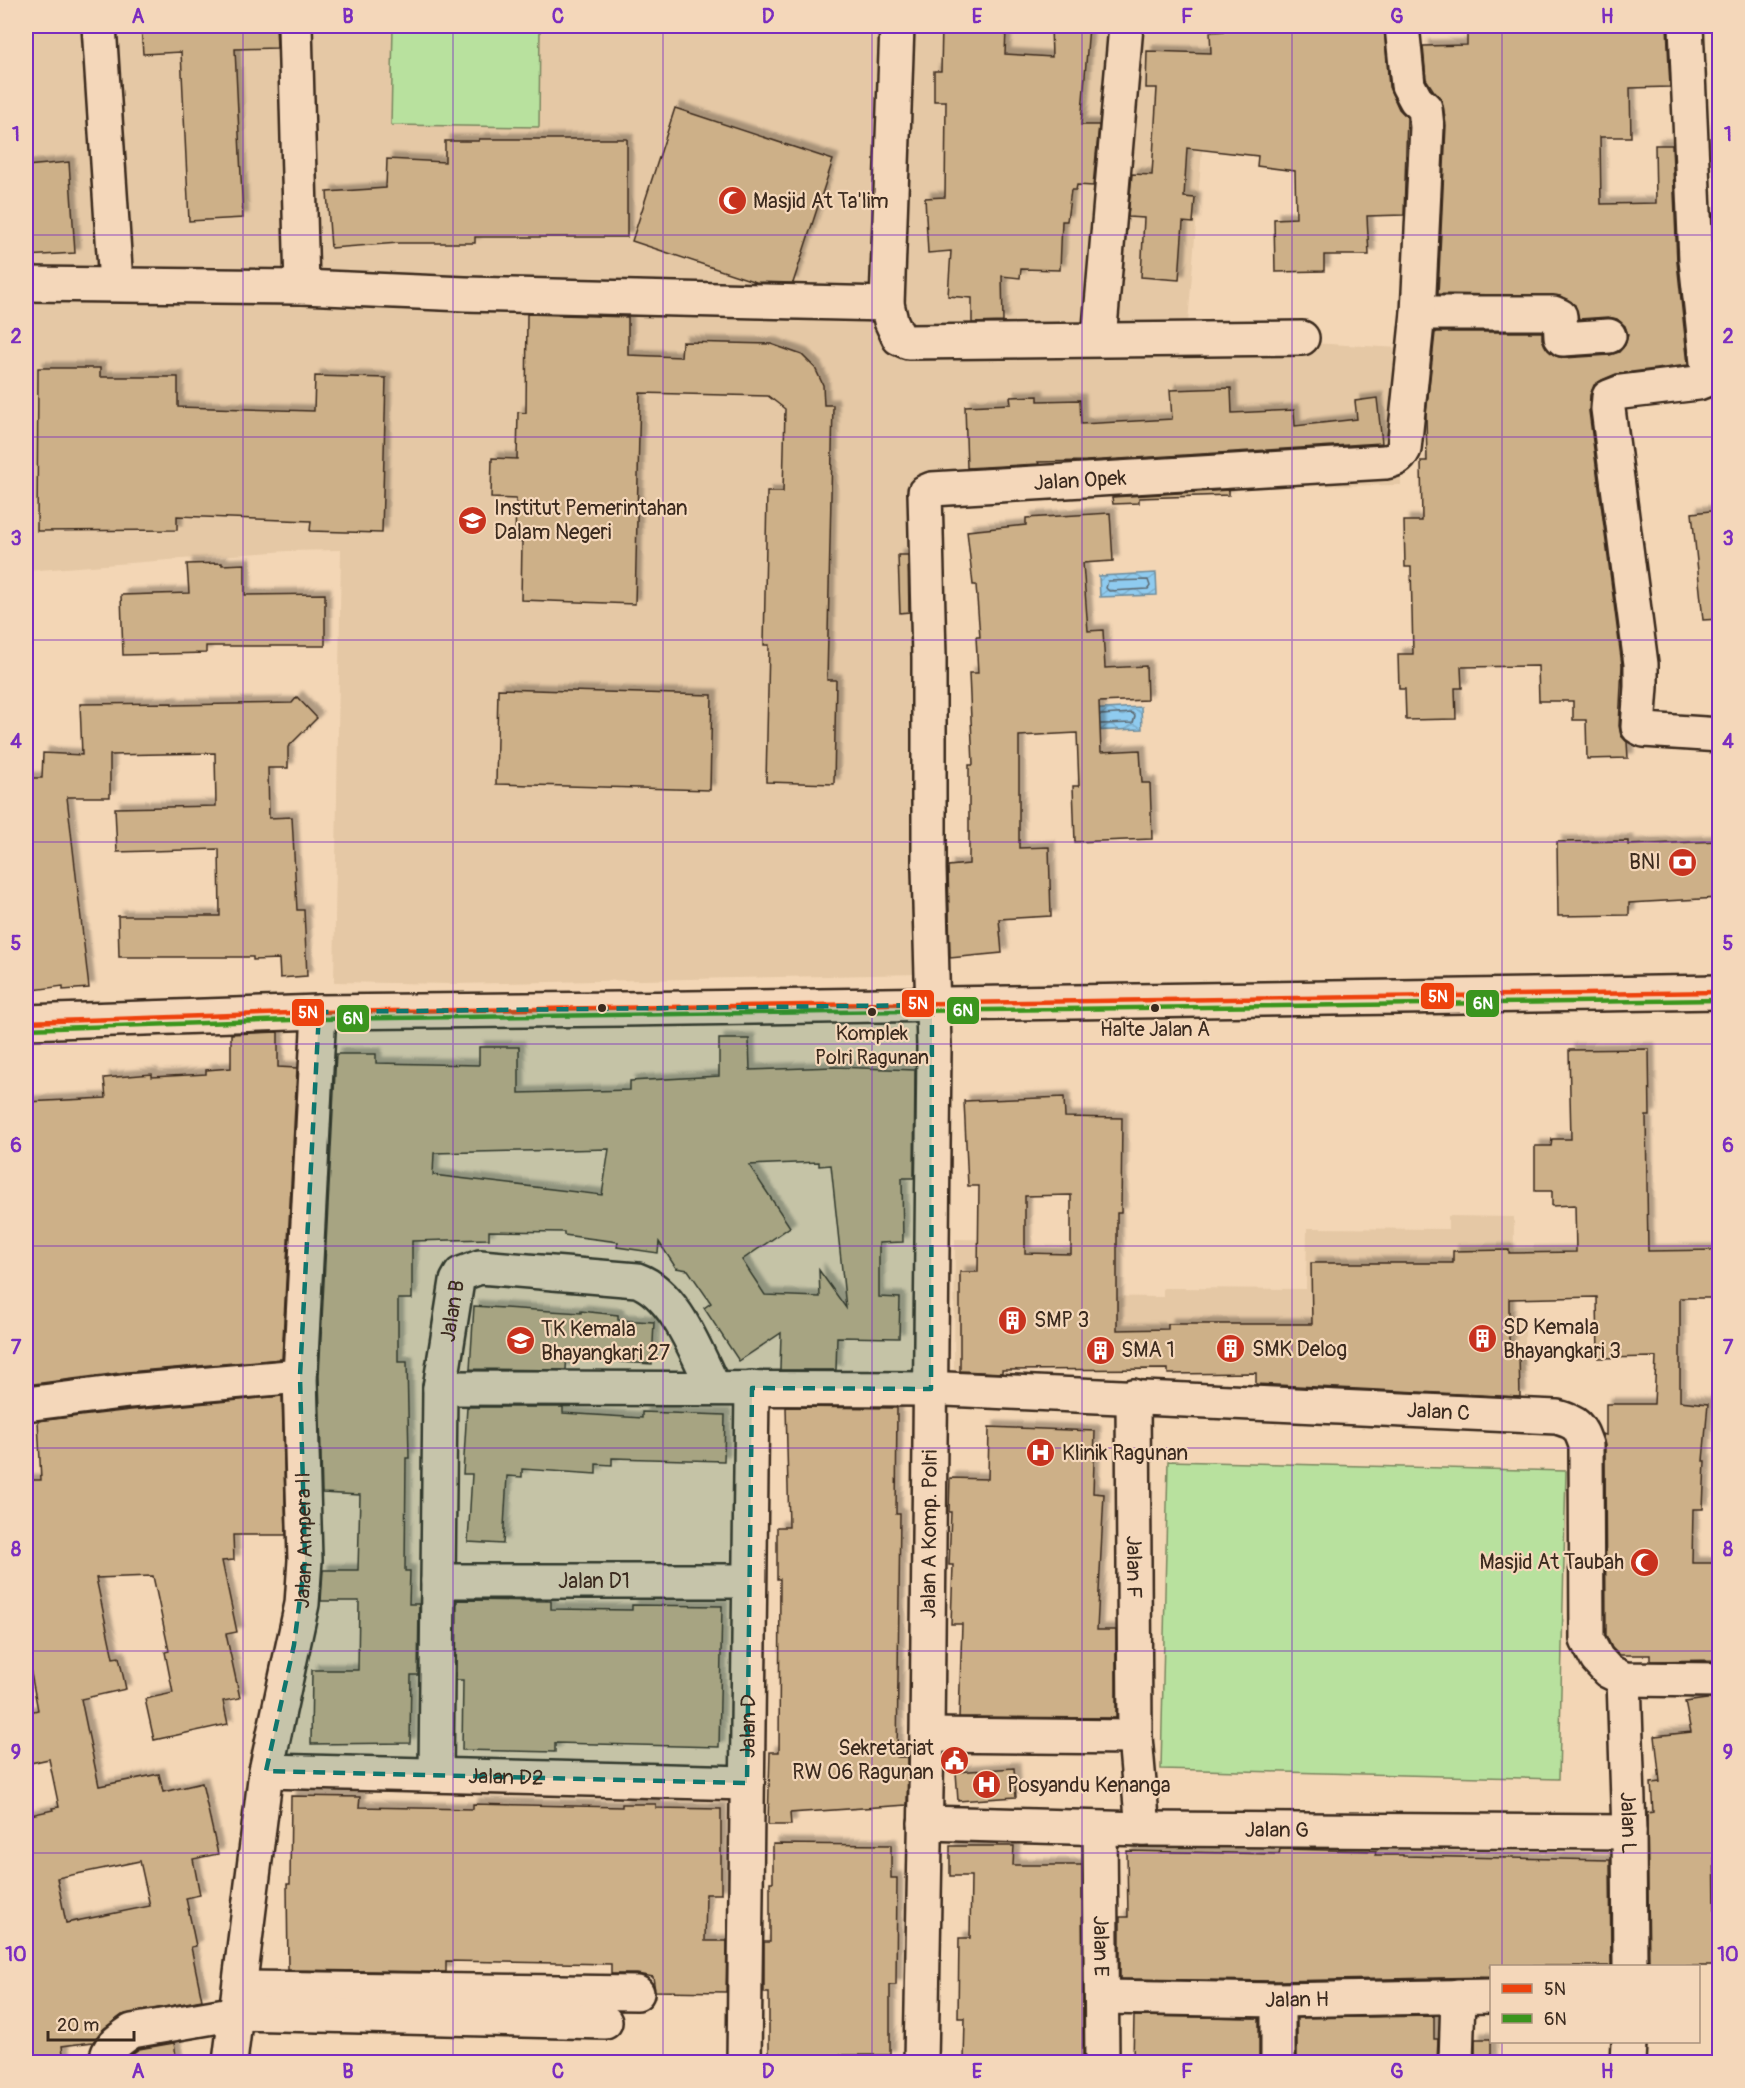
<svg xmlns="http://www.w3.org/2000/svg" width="1745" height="2088" font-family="Pangolin,sans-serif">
  <defs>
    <pattern id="water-waves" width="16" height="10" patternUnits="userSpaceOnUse" patternTransform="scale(1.5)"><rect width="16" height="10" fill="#8fcbef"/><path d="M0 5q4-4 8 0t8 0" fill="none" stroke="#7caecc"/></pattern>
    <filter id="shadow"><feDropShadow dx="5.5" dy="-5.5" stdDeviation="1.5" flood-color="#0004"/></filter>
  </defs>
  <rect width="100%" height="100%" fill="#f3d6b5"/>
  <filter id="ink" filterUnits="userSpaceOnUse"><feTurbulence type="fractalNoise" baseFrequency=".0167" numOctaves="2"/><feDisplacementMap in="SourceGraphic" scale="12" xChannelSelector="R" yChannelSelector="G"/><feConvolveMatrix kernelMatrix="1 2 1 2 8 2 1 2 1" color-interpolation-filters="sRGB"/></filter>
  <g filter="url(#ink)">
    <g fill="#e5c8a5">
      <path d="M26 26H1212L1187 336 1400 348 1401 485 920 490V974L453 984 334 982 341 550 287 551 26 571Z"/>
      <path d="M1448 1216 1514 1217 1513 1320 1525 1321V1375L954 1369 955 1239 1015 1240 1014 1255 1070 1296 1163 1297V1288L1306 1289 1307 1228 1448 1229Z"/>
    </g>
    <g fill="#b8e19e" stroke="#7a865e" stroke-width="1.5">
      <path d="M393 26H540L539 127 391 125Z"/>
      <path d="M1168 1461 1566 1471 1559 1779 1161 1769Z"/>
    </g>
    <g fill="url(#water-waves)" stroke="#6d8b9b" stroke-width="1.5">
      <path d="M1156 573 1157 595 1100 597 1099 576Z"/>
      <path d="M1141 707 1142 729 1086 731 1084 710Z"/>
    </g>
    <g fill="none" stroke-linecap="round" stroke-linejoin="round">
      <g stroke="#5d6a72" stroke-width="1.5">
        <path d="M1148 580 1150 586 1148 589 1109 591 1106 588 1108 581Z"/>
        <path d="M1101 715 1132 713 1135 716 1133 723 1101 724"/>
      </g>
    </g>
    <g fill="#cdb088" stroke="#3b2a1e" stroke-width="1.5" fill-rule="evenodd" filter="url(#shadow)">
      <path d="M141 26H276L277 48 235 49 243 218 189 221 181 52 143 54Z"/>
      <path d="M942 26H987V30H1006L1005 54 1052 57 1051 26H1089L1081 125H1099L1093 186 1077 185 1076 190H1071L1067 221H1062L1060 270 1021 269 1020 278 1002 276 1003 322 972 323V298L948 296 951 251 928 253 925 198 945 197 946 101H934V71H941Z"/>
      <path d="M1241 26H1384L1389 87 1399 109 1407 117 1404 215 1367 216 1369 255H1324V271L1275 272 1274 219 1296 218 1295 171 1257 166 1258 156 1187 148 1184 197 1195 198 1193 223 1183 222 1179 280 1141 277 1144 218 1128 217 1132 174 1152 175 1157 88H1146L1147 51 1211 53 1210 32 1242 30Z"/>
      <path d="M1667 26 1670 87 1630 88 1631 137H1600L1601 204 1656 203 1655 145H1672L1677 262 1688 365 1616 374 1602 380 1594 385 1590 395 1589 411 1622 665 1619 726 1621 736 1627 742 1628 758 1587 759 1586 720H1573V701H1539L1538 666 1461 667 1462 688H1455L1456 719 1406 720 1405 689H1399L1398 654H1413L1411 567H1405L1404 521H1422L1421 461H1427L1426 415 1435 333 1437 332H1542V339L1548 350 1556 356 1564 358 1610 355 1619 352 1625 345 1628 335 1625 326 1617 319 1608 317 1579 319 1575 305 1560 296 1438 294 1446 125 1443 105 1426 79 1423 46 1467 45V31L1503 30V28Z"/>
      <path d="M675 108 833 160 793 283 756 282 632 241Z"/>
      <path d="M479 139H627V237H475V243H399L331 248 327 192 386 188 387 159 445 162V141H479Z"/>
      <path d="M69 162 75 253 26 256V166Z"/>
      <path d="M1719 212V303L1713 213Z"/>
      <path d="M527 314 628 317V355L681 357 682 342 771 344 802 355 815 368 823 385 824 405H833L827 680H836L834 784 766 782 769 645H764L767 492H783L785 409 768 396 640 393 635 604 521 600 522 542 515 541 516 499 491 498 492 458 517 459 518 412 526 413Z"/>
      <path d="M38 368H100V377H178V407L314 411 315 376 386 378 382 533 310 531 311 521 177 516V530L37 531Z"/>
      <path d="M1231 388 1232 413 1294 410 1295 426 1357 419 1355 401 1377 398 1382 443 1086 461 1038 462 1039 464 967 468 965 406 1011 404 1010 397 1038 396V401L1080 400 1081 424 1172 419 1170 390Z"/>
      <path d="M1229 490V495L1139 498V503L1113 504 1112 497Z"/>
      <path d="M1719 510V619L1703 620 1692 513Z"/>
      <path d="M1110 513 1113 561 1083 563 1088 631 1103 630 1105 668 1146 666 1147 700 1099 702 1101 752 1140 750 1142 783H1150L1152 839 1075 842 1073 786H1079L1077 733 1019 736V848L1049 847 1051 916 999 919 1002 953 950 958 948 866 969 864V765H973L969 673H978L976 637H980L976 585H973L967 531 1026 525V518Z"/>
      <path d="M898 555H908L909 612 900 613Z"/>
      <path d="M222 563V565L245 564V595L325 594V646H206V653L123 655 121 595 189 593 187 564Z"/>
      <path d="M498 689 712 695 710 790 496 784Z"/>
      <path d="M297 697 317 718 288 747V768H268L269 818 292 817 297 910H304L307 976 280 978 279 959 253 960V957H119L118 916H220L219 849 117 852 115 808 216 806 215 753 110 755V797H67L89 988 63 990V986L26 991V956L31 955 26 873V778H42L43 753 82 755 80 704 172 703V705L292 703Z"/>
      <path d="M1628 841V845L1718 841 1719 898 1629 903V915L1558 916 1557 842Z"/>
      <path d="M278 1032V1067L297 1068 282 1359 127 1372 26 1385V1102L106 1098 104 1078 152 1074V1077L206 1074V1070L231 1068V1034Z"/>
      <path d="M719 1039H749L750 1070 834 1067 915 1070 914 1178H902L903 1242 879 1243V1297L900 1298 899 1338 837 1337 836 1370H780L781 1333 739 1361 704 1308 711 1303 688 1270 676 1268 659 1242 658 1253 617 1247 618 1242 564 1235V1232L489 1231V1239L412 1241V1299H398V1362H407L409 1458H406L405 1571H410L409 1604H419L418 1675H411L410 1743 311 1744 312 1670H358L359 1601H321L323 1570H358L360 1495 322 1493 319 1376 336 1054H376V1063L479 1065V1047H519V1093L630 1090V1081L719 1076ZM609 1149 602 1195 433 1175 434 1153ZM819 1162V1166L831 1165 846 1308 819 1270 820 1297 765 1295 742 1260 790 1227 749 1165Z"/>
      <path d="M1649 1049 1650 1116H1646L1648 1251 1719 1250V1298H1680V1401L1708 1404 1703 1461H1705L1703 1509H1693L1692 1563H1719V1660L1650 1661V1655H1619L1612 1648 1606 1635 1605 1445 1602 1434 1606 1435V1404H1654L1656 1357 1598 1358 1597 1297 1509 1299V1355H1519L1520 1397 1256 1384V1373L1168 1374V1369L1002 1370V1373L960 1371V1272H978L979 1186H968L964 1101 1064 1097 1065 1117 1122 1118 1121 1213H1117V1330L1168 1329V1324H1312L1311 1263H1453V1251L1509 1250V1253L1576 1252 1575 1205 1552 1206V1191H1535V1146H1551L1552 1139H1571L1569 1050ZM1071 1195V1254L1025 1253V1196Z"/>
      <path d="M474 1306 581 1313V1311L618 1315V1320L654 1322 652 1364 620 1362V1356L567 1351 566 1370 470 1369Z"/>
      <path d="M282 1396 286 1535H233L234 1560 222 1561 237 1632 226 1634 240 1698 223 1701 228 1724 154 1740 145 1699 173 1693 165 1652 169 1651 153 1576 96 1578 113 1658 119 1657 126 1689 81 1699 99 1786 159 1774 163 1792 202 1783 218 1854 193 1859 200 1895 186 1898 196 1946 191 1947 202 2000 122 2015 102 2030 93 2042 62 2046 64 2062H26V1816L53 1810 52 1808 59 1807 49 1759 26 1764V1713L38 1710 29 1663 26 1664V1480H41L38 1421 131 1410ZM140 1861 150 1906 66 1923 57 1878Z"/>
      <path d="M467 1407H563V1413L642 1418V1412L725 1415 724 1461 612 1458V1465L596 1464V1474L522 1469V1477L507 1476 503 1544 468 1542 472 1474H463Z"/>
      <path d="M786 1407 897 1408 896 1514H900L897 1757H908L907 1805 790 1813 791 1825H768L770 1752H779L780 1579H777V1527H789Z"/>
      <path d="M989 1427 1095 1431 1093 1493 1104 1494 1097 1630H1116V1718L959 1717 962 1624H951L953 1565H949L951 1512H949L950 1478 988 1479Z"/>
      <path d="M457 1600 551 1601V1609L632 1610V1605L722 1606 719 1747 555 1743V1752L462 1750 463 1680H456Z"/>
      <path d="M1707 1699H1719V1828H1714L1715 1913 1717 1934H1719V1966H1649L1647 1813 1653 1812 1651 1783 1660 1782 1655 1736 1691 1732 1685 1702Z"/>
      <path d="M1014 1768 1016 1797 958 1801 956 1772Z"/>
      <path d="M291 1796 360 1797 359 1807 473 1809V1804L622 1807V1804H656V1808L721 1809V1894H706L705 1941H727L726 1992 655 1991 653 1977 637 1974H611V1964L446 1961V1972L288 1970 287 1884H290Z"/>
      <path d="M773 1844 891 1845V1878H897L896 1985H890V2055H825V2062H769V1993H764V1942H770V1882H773Z"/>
      <path d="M950 1846H1014L1013 1865H1082L1083 2062H964L965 2018H958L959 1938H970L971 1876H950Z"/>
      <path d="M1280 1849 1376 1851 1375 1855H1403V1856L1610 1860 1611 1966H1491V1977L1278 1981 1120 1979V1917H1128L1127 1851 1279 1854Z"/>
      <path d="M1134 2016 1259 2018V2062H1133Z"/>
      <path d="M1434 2016V2039H1438L1437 2062H1297V2018Z"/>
      <rect x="1475" y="2039" width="16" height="23"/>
      <path d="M174 2043 177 2062H127L128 2057 139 2049Z"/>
    </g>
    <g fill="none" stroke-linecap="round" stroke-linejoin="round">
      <defs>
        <g id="minor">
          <path d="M99 26 116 284"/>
          <path d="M295 26 302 287"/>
          <path d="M897 26 887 304 891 321 899 338 908 342 1302 338"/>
          <path d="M1686 26 1696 260 1708 372 1703 381 1698 383 1622 392 1609 397 1608 409 1641 664V687L1638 727 1644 730 1720 735"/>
          <path d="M26 284 302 287 465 294 887 304"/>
          <path d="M1418 313H1553L1560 316 1561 337 1563 339 1609 336"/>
          <path d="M1099 339 1126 26"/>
          <path d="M26 1022 319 1012 623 1009 1720 992"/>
          <path id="s1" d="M440 1388 946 1389 1557 1417C1577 1423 1579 1425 1586 1445L1587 1640 1597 1659 1608 1671 1624 1679 1720 1680"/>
          <path id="s2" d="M1133 1396 1135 1737 1143 1829"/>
          <path d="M26 1404 129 1391 300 1376"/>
          <path id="s3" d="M438 1581H749"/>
          <path id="s4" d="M1624 1679 1629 1832 1630 1966"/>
          <path d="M927 1735 1135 1737"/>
          <path id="s5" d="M266 1771 747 1783"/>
          <path id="s6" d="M436 1775 440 1388 457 1281 461 1274 480 1267 637 1280C676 1294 696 1353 714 1388"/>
          <path id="s7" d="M925 1823 1143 1829 1629 1832"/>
          <path id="s8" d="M1100 1829 1102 2062"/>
          <path d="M240 1988 637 1993"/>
          <path id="s9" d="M1103 1997 1278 2000 1492 1996"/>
          <path d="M1278 2000V2062"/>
          <path d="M106 2062C107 2047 120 2039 132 2031L237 2013 605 2022"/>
          <path id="s10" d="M230 2062 266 1771 302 1604 305 1560 300 1376 319 1012"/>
          <path id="s11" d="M744 2062 752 1388"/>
          <path id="s12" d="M921 2062 927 1735 934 1047 929 869V657L925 492 932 489 1385 462C1395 460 1399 459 1404 449L1418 313 1427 127 1425 108 1416 100 1408 85 1402 26"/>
          <path d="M1456 2062 1458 1996"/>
          <path d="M1628 2062 1629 2042"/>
        </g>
      </defs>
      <use href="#minor" stroke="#3b2a1e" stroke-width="38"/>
      <use href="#minor" stroke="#f4d7ba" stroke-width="33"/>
      <defs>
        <path id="bus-1" d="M26 1022 319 1012 1720 992"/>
        <path id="bus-2" d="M26 1029 319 1019 1720 1000"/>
      </defs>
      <use href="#bus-1" stroke="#f4d7ba" stroke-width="9"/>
      <use href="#bus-2" stroke="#f4d7ba" stroke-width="9"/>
      <use href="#bus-1" stroke="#ee420d" stroke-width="4.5"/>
      <use href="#bus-2" stroke="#3b951e" stroke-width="4.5"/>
    </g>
  </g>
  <path fill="#0f766e" fill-opacity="0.2" stroke="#0f766e" stroke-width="4.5" stroke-dasharray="12 8" stroke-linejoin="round" d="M932 1005 931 1389 752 1388 747 1783 266 1771 294 1645 305 1560 300 1376 319 1012Z"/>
  <path fill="none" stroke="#7b2cbf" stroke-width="1.5" stroke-opacity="0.55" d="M243 26V2062M453 26V2062M663 26V2062M872 26V2062M1082 26V2062M1292 26V2062M1502 26V1966M26 235H1720M26 437H1720M26 640H1720M26 842H1720M26 1044H1720M26 1246H1720M26 1448H1720M26 1651H1720M26 1853H1720M1502 2042V2062"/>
  <defs>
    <symbol id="mosque-disc" viewBox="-11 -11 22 22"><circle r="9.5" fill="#c8321e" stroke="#f4d7ba"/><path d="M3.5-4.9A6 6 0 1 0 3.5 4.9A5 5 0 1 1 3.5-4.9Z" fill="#fff"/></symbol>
    <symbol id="university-disc" viewBox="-11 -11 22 22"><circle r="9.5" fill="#c8321e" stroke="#f4d7ba"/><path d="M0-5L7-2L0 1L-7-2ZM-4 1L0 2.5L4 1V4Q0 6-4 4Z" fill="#fff"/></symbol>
    <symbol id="bank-disc" viewBox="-11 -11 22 22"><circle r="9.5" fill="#c8321e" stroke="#f4d7ba"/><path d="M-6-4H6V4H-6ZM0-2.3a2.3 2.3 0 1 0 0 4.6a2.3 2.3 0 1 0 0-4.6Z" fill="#fff"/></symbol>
    <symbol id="building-disc" viewBox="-11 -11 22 22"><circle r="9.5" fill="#c8321e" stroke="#f4d7ba"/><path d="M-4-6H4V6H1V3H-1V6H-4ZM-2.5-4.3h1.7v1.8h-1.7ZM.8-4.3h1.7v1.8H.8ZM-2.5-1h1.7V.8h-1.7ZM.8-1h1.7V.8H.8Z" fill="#fff"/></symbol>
    <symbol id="school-disc" viewBox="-11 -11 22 22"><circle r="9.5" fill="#c8321e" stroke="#f4d7ba"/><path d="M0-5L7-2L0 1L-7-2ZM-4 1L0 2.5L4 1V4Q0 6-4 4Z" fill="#fff"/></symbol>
    <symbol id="hospital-disc" viewBox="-11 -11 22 22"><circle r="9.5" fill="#c8321e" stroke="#f4d7ba"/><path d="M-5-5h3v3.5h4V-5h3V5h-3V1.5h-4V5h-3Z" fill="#fff"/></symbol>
    <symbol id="civic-disc" viewBox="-11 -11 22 22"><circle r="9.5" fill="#c8321e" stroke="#f4d7ba"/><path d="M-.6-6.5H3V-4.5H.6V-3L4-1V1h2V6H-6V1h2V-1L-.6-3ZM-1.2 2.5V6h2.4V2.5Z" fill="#fff"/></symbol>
  </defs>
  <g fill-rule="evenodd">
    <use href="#mosque-disc" x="716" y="184" width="33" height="33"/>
    <use href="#university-disc" x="456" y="504" width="33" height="33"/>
    <use href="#bank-disc" x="1666" y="846" width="33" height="33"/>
    <use href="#building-disc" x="996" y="1304" width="33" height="33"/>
    <use href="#building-disc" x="1466" y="1322" width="33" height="33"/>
    <use href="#school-disc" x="504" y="1324" width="33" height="33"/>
    <use href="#building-disc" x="1214" y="1332" width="33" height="33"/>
    <use href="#building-disc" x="1084" y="1334" width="33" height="33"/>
    <use href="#hospital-disc" x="1024" y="1436" width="33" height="33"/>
    <use href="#mosque-disc" x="1628" y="1546" width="33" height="33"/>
    <use href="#civic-disc" x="938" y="1744" width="33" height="33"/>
    <use href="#hospital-disc" x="970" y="1768" width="33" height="33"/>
  </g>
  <g fill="#3b2a1e" stroke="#f4d7ba" stroke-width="2">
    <circle cx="602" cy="1008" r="5"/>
    <circle cx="1155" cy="1008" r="5"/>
    <circle cx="872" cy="1012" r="5"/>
  </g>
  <g text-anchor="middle" stroke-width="4.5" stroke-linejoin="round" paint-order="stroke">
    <g font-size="20" fill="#3b2a1e" stroke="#f4d7ba">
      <text x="1155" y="1036">Halte Jalan A</text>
      <text x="872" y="1040">Komplek<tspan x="872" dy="24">Polri Ragunan</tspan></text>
    </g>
    <g font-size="21" fill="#3b2a1e" stroke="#f4d7ba" text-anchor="start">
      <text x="753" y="208">Masjid At Ta'lim</text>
      <text x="494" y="515">Institut Pemerintahan<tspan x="494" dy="24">Dalam Negeri</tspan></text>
      <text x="1661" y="869" text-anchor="end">BNI</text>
      <text x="1034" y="1327">SMP 3</text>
      <text x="1503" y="1334">SD Kemala<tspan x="1503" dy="24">Bhayangkari 3</tspan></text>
      <text x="541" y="1336">TK Kemala<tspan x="541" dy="24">Bhayangkari 27</tspan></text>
      <text x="1252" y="1356">SMK Delog</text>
      <text x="1121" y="1357">SMA 1</text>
      <text x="1062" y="1460">Klinik Ragunan</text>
      <text x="1624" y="1569" text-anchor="end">Masjid At Taubah</text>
      <text x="934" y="1755" text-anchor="end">Sekretariat<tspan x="934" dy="24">RW 06 Ragunan</tspan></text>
      <text x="1007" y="1792">Posyandu Kenanga</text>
    </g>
    <g font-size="21" fill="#3b2a1e" stroke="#f4d7ba">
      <text dy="7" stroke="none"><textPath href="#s12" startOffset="1726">Jalan Opek</textPath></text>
      <text dy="7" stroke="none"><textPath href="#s6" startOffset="465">Jalan B</textPath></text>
      <text dy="7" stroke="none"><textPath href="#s1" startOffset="999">Jalan C</textPath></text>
      <text dy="7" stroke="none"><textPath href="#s12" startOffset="528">Jalan A Komp. Polri</textPath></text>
      <text dy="7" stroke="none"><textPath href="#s10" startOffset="528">Jalan Ampera II</textPath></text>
      <text dy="7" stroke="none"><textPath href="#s2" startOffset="171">Jalan F</textPath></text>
      <text dy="7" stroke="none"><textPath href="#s3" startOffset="156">Jalan D1</textPath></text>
      <text dy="7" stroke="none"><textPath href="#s11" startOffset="336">Jalan D</textPath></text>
      <text dy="7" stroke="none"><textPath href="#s5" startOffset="240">Jalan D2</textPath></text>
      <text dy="7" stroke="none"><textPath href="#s4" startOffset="144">Jalan L</textPath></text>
      <text dy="7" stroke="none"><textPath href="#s7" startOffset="352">Jalan G</textPath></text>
      <text dy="7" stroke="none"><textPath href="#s8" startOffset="117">Jalan E</textPath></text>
      <text dy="7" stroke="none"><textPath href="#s9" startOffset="194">Jalan H</textPath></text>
    </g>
  </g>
  <g stroke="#f4d7ba" stroke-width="2">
    <rect x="1420" y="982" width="35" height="28" rx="6" fill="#ee420d"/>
    <rect x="1465" y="989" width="35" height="29" rx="6" fill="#3b951e"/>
    <rect x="901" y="989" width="34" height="29" rx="6" fill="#ee420d"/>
    <rect x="946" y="996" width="34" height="29" rx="6" fill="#3b951e"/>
    <rect x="291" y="998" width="34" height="29" rx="6" fill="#ee420d"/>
    <rect x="336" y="1004" width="34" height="29" rx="6" fill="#3b951e"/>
  </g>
  <g font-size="16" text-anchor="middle" font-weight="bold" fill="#fff">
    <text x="1438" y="1002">5N</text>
    <text x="1483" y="1009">6N</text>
    <text x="918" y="1009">5N</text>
    <text x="963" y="1016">6N</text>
    <text x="308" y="1018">5N</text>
    <text x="353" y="1024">6N</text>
  </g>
  <rect width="1745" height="2088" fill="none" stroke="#f4d7ba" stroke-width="66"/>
  <rect x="1490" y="1965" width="210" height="78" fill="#f4d7ba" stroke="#aa927c" stroke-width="1.5"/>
  <rect x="1502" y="1984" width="30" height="9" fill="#ee420d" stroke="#aa927c" stroke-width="1.5"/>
  <text x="1544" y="1995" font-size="18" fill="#3b2a1e">5N</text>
  <rect x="1502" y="2014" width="30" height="9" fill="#3b951e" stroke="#aa927c" stroke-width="1.5"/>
  <text x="1544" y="2025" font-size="18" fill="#3b2a1e">6N</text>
  <path d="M48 2031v9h86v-9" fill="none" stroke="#3b2a1e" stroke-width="3"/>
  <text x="57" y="2031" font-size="18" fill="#3b2a1e" stroke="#f4d7ba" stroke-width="4.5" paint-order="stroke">20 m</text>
  <rect x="33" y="33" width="1679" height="2022" fill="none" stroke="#7b2cbf" stroke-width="2"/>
  <g font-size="20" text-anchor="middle" font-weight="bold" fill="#7b2cbf">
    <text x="138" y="23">A</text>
    <text x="348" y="23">B</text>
    <text x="558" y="23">C</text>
    <text x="768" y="23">D</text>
    <text x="977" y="23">E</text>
    <text x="1187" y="23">F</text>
    <text x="1397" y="23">G</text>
    <text x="1607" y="23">H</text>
    <text x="16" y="141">1</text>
    <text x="1728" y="141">1</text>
    <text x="16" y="343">2</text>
    <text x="1728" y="343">2</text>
    <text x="16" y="545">3</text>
    <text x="1728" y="545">3</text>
    <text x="16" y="748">4</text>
    <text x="1728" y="748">4</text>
    <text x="16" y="950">5</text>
    <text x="1728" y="950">5</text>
    <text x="16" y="1152">6</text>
    <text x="1728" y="1152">6</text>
    <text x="16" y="1354">7</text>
    <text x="1728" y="1354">7</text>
    <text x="16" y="1556">8</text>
    <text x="1728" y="1556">8</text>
    <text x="16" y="1759">9</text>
    <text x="1728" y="1759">9</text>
    <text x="16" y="1961">10</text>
    <text x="1728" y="1961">10</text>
    <text x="138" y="2078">A</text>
    <text x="348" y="2078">B</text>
    <text x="558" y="2078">C</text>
    <text x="768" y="2078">D</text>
    <text x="977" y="2078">E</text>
    <text x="1187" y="2078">F</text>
    <text x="1397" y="2078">G</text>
    <text x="1607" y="2078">H</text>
  </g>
</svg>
